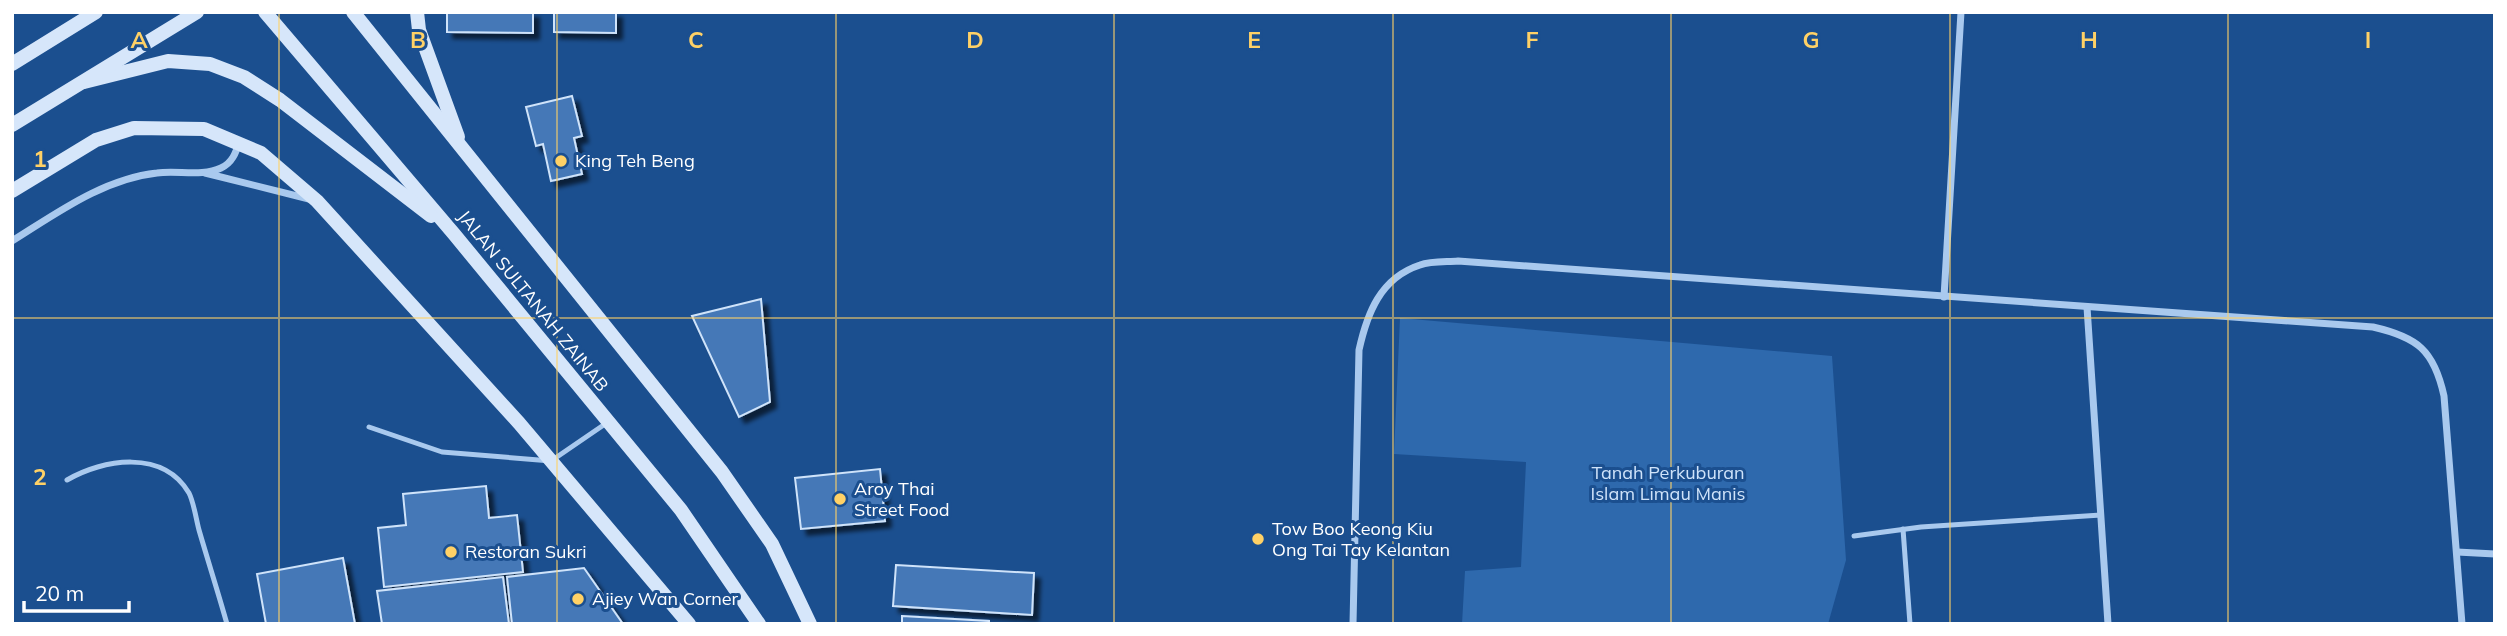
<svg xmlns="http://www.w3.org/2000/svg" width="2507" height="636" font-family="Mulish,sans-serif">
  <defs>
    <filter id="shadow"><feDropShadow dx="6" dy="6" stdDeviation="2" flood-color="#0009"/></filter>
  </defs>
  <rect width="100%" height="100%" fill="#1b4f8f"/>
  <path fill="#2e69ad" d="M1400 318 1832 356 1846 560 1828 624H1462L1465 571 1521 567 1526 462 1394 454Z"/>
  <g fill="#4478b7" stroke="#cfe3fa" stroke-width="2" filter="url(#shadow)">
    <path d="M447 12H533V33L447 32Z"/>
    <path d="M554 12H616V33L554 32Z"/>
    <path d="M572 96 582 136 574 138 582 174 551 181 543 144 536 146 526 107Z"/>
    <path d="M761 299 770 402 739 417 692 316Z"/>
    <path d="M880 469 885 521 801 529 795 478Z"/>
    <path d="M486 486 489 518 517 515 523 572 384 587 378 528 406 525 403 494Z"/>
    <path d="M343 558 355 624H266L257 574Z"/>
    <path d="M896 565 1034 573 1032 615 893 606Z"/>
    <path d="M584 568 623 624H512L507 577Z"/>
    <path d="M503 577 509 624H382L377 591Z"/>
    <path d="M902 616 989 621V624H902Z"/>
  </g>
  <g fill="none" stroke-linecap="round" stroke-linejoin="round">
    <g stroke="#a9c9ee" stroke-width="5">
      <path d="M369 427 442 452 551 461 608 422"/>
      <path d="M67 480C103 459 163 449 189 493 194 503 196 519 199 530 208 561 218 592 227 624"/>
      <path d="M1903 529 1910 624"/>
      <path d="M1854 536 1921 527 2101 515"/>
    </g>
    <g stroke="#a9c9ee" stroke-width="7">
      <path d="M205 173 309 199"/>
      <path d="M12 241C57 213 103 179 157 173 177 170 202 177 221 168 232 163 236 153 239 142"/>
      <path d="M1944 297 1961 12"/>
      <path d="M2087 307 2108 624"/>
      <path d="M2457 552 2495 554"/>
      <path d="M1353 624 1359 350C1367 314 1380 278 1420 265 1431 261 1446 262 1458 261L2373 327C2417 337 2434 350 2444 396L2462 624"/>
    </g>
    <g stroke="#d6e6fa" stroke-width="14">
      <path d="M265 12 454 234 681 510 759 624"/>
      <path d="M353 12 722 472 772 544 810 624"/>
      <path d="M417 12 419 30 458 137"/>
      <path d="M12 64 96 12"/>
      <path d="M84 82 168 61 210 64 244 77 280 100 431 216"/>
      <path d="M12 125 197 12"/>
      <path d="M12 191 96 140 134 128 204 129 261 153 317 201 519 423 689 624"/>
    </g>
  </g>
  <path fill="none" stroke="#ffd166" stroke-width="2" stroke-opacity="0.55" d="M279 12V624M557 12V624M836 12V624M1114 12V624M1393 12V624M1671 12V624M1950 12V624M2228 12V624M12 318H2495"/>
  <g fill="#ffd166" stroke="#1b4f8f" stroke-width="2.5">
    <circle cx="561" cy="161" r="7"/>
    <circle cx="840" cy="499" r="7"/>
    <circle cx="1258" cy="539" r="7"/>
    <circle cx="451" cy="552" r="7"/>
    <circle cx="578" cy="599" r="7"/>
  </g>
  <g text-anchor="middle" stroke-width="6" stroke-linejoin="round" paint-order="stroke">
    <g font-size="18" fill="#fff" stroke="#1b4f8f" text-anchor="start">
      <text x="575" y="167">King Teh Beng</text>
      <text x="854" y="495">Aroy Thai<tspan x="854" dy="21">Street Food</tspan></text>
      <text x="1272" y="535">Tow Boo Keong Kiu<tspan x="1272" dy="21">Ong Tai Tay Kelantan</tspan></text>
      <text x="465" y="558">Restoran Sukri</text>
      <text x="592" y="605">Ajiey Wan Corner</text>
    </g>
    <g font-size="18" fill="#fff" stroke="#1b4f8f">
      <text transform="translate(533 301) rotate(51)" y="6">JALAN SULTANAH ZAINAB</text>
    </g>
    <g font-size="18" fill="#cfe3fa" stroke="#1b4f8f">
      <text x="1668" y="479">Tanah Perkuburan<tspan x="1668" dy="21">Islam Limau Manis</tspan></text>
    </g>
  </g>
  <g font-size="23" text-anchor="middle" font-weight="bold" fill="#ffd166" stroke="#1b4f8f" stroke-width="6" stroke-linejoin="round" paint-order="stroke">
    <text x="139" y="48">A</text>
    <text x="418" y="48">B</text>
    <text x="696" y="48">C</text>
    <text x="975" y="48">D</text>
    <text x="1254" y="48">E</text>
    <text x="1532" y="48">F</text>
    <text x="1811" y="48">G</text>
    <text x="2089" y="48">H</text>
    <text x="2368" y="48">I</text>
    <text x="40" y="167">1</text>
    <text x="40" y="485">2</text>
  </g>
  <rect width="2507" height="636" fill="none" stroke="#ffffff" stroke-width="28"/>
  <path d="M24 601v10h105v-10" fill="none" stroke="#ffffff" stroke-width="3.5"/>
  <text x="35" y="601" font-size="21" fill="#ffffff" stroke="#1b4f8f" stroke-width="5" paint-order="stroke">20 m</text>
</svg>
